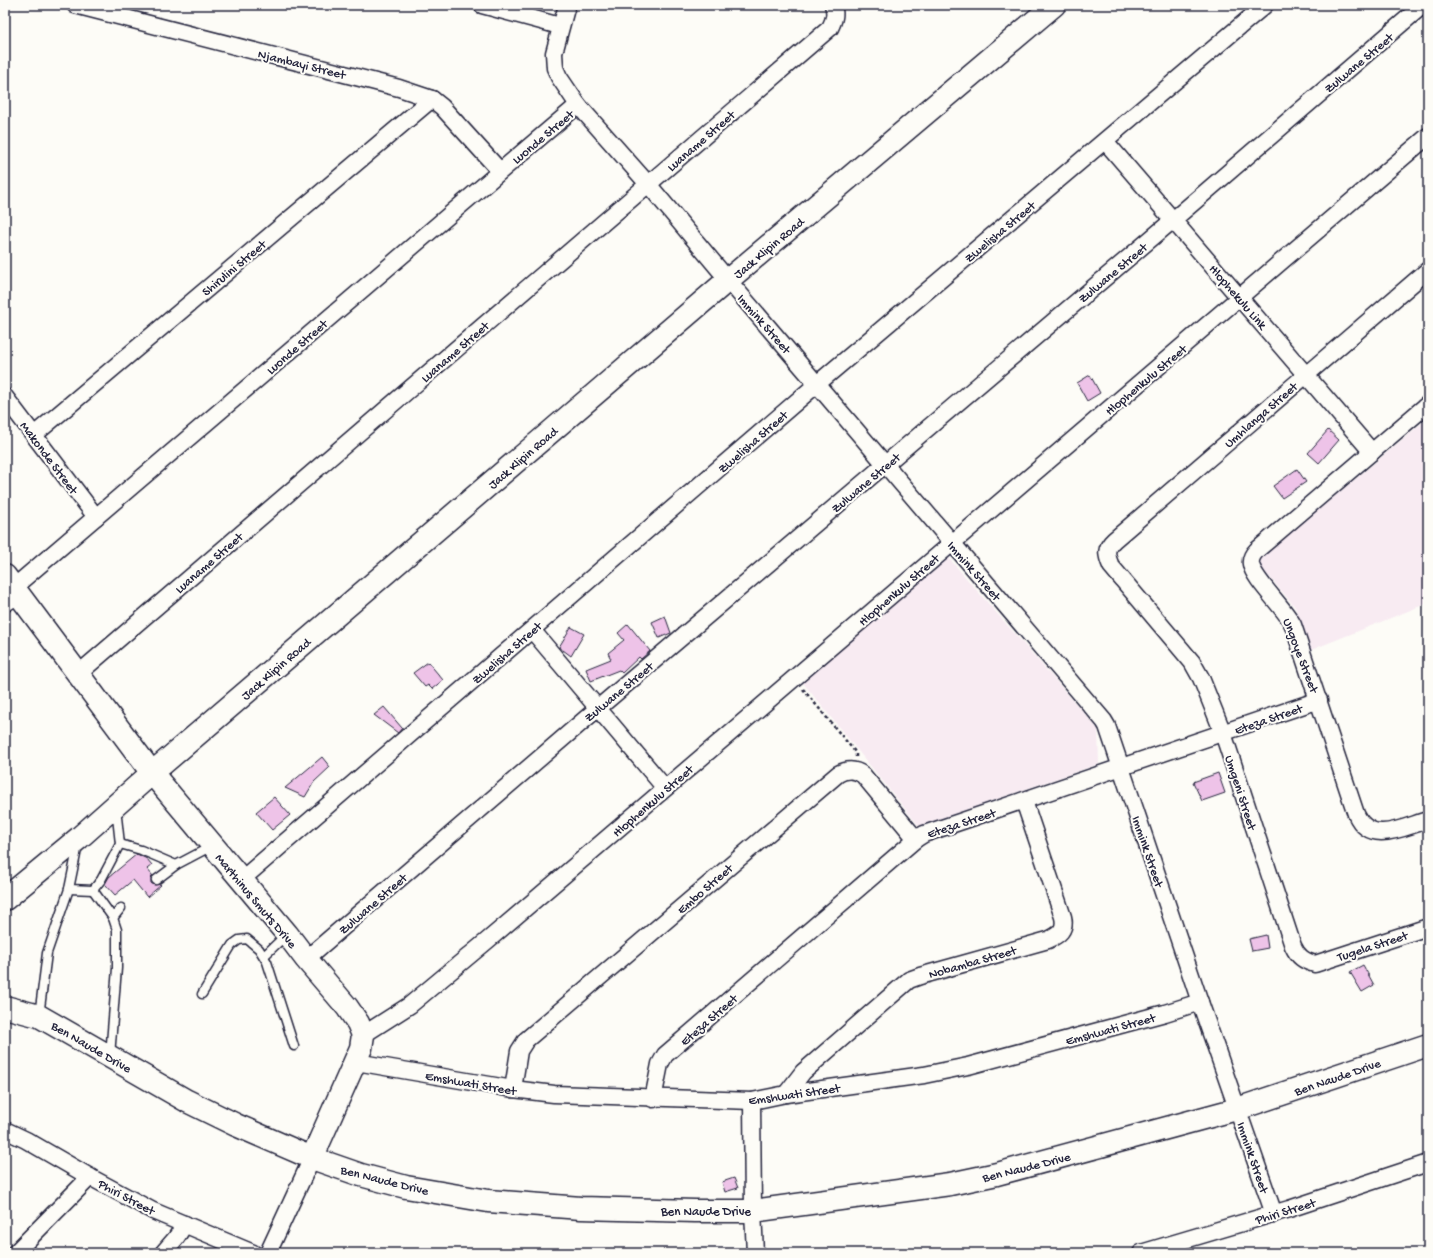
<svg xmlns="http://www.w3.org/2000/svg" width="1433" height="1258" font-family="'Gochi Hand',sans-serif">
  <rect width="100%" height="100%" fill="#fdfcf7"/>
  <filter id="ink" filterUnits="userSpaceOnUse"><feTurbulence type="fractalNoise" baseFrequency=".025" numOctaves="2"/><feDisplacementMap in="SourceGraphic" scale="8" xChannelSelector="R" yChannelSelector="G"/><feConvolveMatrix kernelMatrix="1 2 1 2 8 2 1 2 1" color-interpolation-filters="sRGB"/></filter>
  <g filter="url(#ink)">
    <g fill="#f8ebf2">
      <path d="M1428 418V603L1311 650 1295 607 1261 567 1260 559Z"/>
      <path d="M947 556 1098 729 1099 764 919 826 803 683Z"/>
    </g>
    <g fill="#eec3e8" stroke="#22223b">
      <path d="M1090 375 1100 393 1087 401 1077 383Z"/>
      <path d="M1328 430 1339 440 1319 463 1308 453Z"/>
      <path d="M1297 469 1306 482 1282 498 1273 486Z"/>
      <path d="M665 616 671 633 659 638 652 622Z"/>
      <path d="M628 624 650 651 641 659 639 657 622 673 619 670 591 681 586 669 611 659 608 653 624 640 618 633Z"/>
      <path d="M571 627 584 634 571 656 559 647Z"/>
      <path d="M428 662 443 680 432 689 428 685 425 687 413 673Z"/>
      <path d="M384 707 402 728 398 733 374 715Z"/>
      <path d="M322 757 330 767 314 782 305 797 285 788Z"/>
      <path d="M1218 773 1225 793 1202 801 1193 782Z"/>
      <path d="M274 797 290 815 272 830 256 812Z"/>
      <path d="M137 854 147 859 152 865 147 869 153 876 151 878V883L154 885 160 884 161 885 147 897 133 880 115 895 105 884 109 877Z"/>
      <path d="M1266 935 1268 948 1252 951 1249 939Z"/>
      <path d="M1363 965 1374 985 1362 992 1350 972Z"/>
      <path d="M734 1178 738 1188 725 1192 722 1182Z"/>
    </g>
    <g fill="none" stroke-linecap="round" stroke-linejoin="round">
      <defs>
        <g id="lane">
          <path d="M5 608 21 598"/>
          <path d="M120 844 141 850 176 865 212 846"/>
          <path d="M156 880 176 865"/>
          <path d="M69 889 93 890"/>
          <path d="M113 918 121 908"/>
          <path d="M264 956 287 934"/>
          <path d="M202 994 232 945 239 940 247 939 259 949 267 962 294 1046"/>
          <path d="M39 1016 47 953 69 889 78 845"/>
          <path d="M110 1056 117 968V930L113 918 93 890 101 880 120 844 116 808"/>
        </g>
        <g id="street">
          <path d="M75 5 399 88 432 99 442 107 500 171"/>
          <path d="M482 5 560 26"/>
          <path d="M567 5 554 53 555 68 559 77 578 105 648 184 728 280 1104 721 1107 726 1200 1002 1274 1214"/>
          <path d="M1105 141 1372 452"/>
          <path d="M1428 270 1114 540C1105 548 1106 555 1111 566L1192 662 1201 678 1223 733 1293 946C1298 957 1304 961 1315 964L1428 927"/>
          <path d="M5 397 96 517"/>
          <path d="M1428 404 1257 550C1253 554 1250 558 1251 564 1253 579 1285 608 1293 625L1356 814C1370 846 1403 827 1428 820"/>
          <path d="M34 435 432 99"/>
          <path d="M14 587 578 105"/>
          <path d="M532 630 665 788"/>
          <path d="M78 674 830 28C834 20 836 14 833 5"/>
          <path d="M241 880 817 384 1265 5"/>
          <path d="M306 959 597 709 1173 220 1423 5"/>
          <path d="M363 1035 410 1005 488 940 1428 136"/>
          <path d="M356 1062 513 1089 554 1094 752 1101 786 1094 924 1075 968 1066 1165 1013 1200 1002"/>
          <path d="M513 1089 519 1051 526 1040 838 774C847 769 855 769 863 775L916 839"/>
          <path d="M786 1094 803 1072 909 980 920 976 1048 940C1059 935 1066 930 1063 917L1024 801"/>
          <path d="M653 1099 660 1064 665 1055 916 839 924 834 1319 700"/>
          <path d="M752 1101 753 1211 755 1253"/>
          <path d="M5 1130 26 1140 90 1177 153 1211 253 1253"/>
          <path d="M15 1253 90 1177"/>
          <path d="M163 1253 176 1238 185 1224"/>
          <path d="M268 1253 312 1158"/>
          <path d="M1141 1253 1289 1209 1428 1163"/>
        </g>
        <g id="secondary">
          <path d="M5 576 152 773 287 934 306 959 347 1007 358 1023 363 1035 361 1048 312 1158"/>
          <path d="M5 899 79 838 152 773 728 280 1054 5"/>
          <path d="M5 1007 39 1016 187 1101 236 1125 312 1158 361 1175 406 1187 488 1201 581 1208 695 1211H753L950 1184 997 1174 1237 1109 1428 1045"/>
        </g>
      </defs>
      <use href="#lane" stroke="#22223b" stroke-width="11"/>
      <use href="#street" stroke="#22223b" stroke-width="19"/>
      <use href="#secondary" stroke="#22223b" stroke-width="25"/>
      <path stroke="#22223b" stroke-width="2.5" stroke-dasharray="3 3" stroke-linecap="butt" d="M803 689 856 753V757"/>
      <use href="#lane" stroke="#fdfcf7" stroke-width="8"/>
      <use href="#street" stroke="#fdfcf7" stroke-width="16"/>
      <use href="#secondary" stroke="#fdfcf7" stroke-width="22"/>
    </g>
  </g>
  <g text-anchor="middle" stroke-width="4" stroke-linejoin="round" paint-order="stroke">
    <g font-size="13" fill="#22223b" stroke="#fdfcf7">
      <text transform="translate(1358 62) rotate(-40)" y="5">Zulwane Street</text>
      <text transform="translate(302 63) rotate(14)" y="5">Njambayi Street</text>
      <text transform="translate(542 136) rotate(-40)" y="5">Luonde Street</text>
      <text transform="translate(700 140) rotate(-41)" y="5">Luaname Street</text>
      <text transform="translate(999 231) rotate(-40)" y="5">Zwelisha Street</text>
      <text transform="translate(768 247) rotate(-40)" y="5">Jack Klipin Road</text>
      <text transform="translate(233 267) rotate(-40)" y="5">Shirulini Street</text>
      <text transform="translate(1112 272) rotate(-40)" y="5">Zulwane Street</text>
      <text transform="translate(1239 296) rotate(49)" y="5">Hlophekulu Link</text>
      <text transform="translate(765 323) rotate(49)" y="5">Immink Street</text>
      <text transform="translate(296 346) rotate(-41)" y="5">Luonde Street</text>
      <text transform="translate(454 351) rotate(-41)" y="5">Luaname Street</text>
      <text transform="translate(1145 379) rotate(-40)" y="5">Hlophenkulu Street</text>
      <text transform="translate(1260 414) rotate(-41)" y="5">Umhlanga Street</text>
      <text transform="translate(752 441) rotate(-41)" y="5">Zwelisha Street</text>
      <text transform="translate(50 457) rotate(53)" y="5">Makonde Street</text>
      <text transform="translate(522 457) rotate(-41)" y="5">Jack Klipin Road</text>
      <text transform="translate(865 482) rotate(-40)" y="5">Zulwane Street</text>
      <text transform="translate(208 562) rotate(-41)" y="5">Luaname Street</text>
      <text transform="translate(975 570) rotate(49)" y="5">Immink Street</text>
      <text transform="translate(898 589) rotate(-41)" y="5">Hlophenkulu Street</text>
      <text transform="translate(506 652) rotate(-41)" y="5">Zwelisha Street</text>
      <text transform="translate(1302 655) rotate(69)" y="5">Ungoye Street</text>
      <text transform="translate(275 668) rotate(-41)" y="5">Jack Klipin Road</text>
      <text transform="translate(618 691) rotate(-40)" y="5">Zulwane Street</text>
      <text transform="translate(1268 718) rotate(-19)" y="5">Eteza Street</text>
      <text transform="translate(1242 792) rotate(72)" y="5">Umgeni Street</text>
      <text transform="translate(652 800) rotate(-41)" y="5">Hlophenkulu Street</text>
      <text transform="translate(961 822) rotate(-18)" y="5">Eteza Street</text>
      <text transform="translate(1149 851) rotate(71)" y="5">Immink Street</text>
      <text transform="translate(704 888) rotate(-41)" y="5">Embo Street</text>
      <text transform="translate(257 900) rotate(50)" y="5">Marthinus Smuts Drive</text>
      <text transform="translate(372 903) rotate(-41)" y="5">Zulwane Street</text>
      <text transform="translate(1372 945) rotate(-18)" y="5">Tugela Street</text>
      <text transform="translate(972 961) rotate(-16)" y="5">Nobamba Street</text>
      <text transform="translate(708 1019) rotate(-41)" y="5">Eteza Street</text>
      <text transform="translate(1110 1028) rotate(-15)" y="5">Emshwati Street</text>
      <text transform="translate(92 1046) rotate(30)" y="5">Ben Naude Drive</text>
      <text transform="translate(1337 1076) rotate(-19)" y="5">Ben Naude Drive</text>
      <text transform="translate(471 1082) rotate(10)" y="5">Emshwati Street</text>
      <text transform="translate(794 1093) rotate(-8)" y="5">Emshwati Street</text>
      <text transform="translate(1254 1157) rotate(71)" y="5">Immink Street</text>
      <text transform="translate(1026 1166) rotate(-14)" y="5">Ben Naude Drive</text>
      <text transform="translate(385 1179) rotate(14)" y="5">Ben Naude Drive</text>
      <text transform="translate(127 1196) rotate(28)" y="5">Phiri Street</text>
      <text x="706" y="1215">Ben Naude Drive</text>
      <text transform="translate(1285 1210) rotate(-17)" y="5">Phiri Street</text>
    </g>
  </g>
  <rect width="1433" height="1258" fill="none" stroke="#fdfcf7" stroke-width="20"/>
  <rect x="10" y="10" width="1413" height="1238" fill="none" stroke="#22223b" stroke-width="1.5" filter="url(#ink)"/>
</svg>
